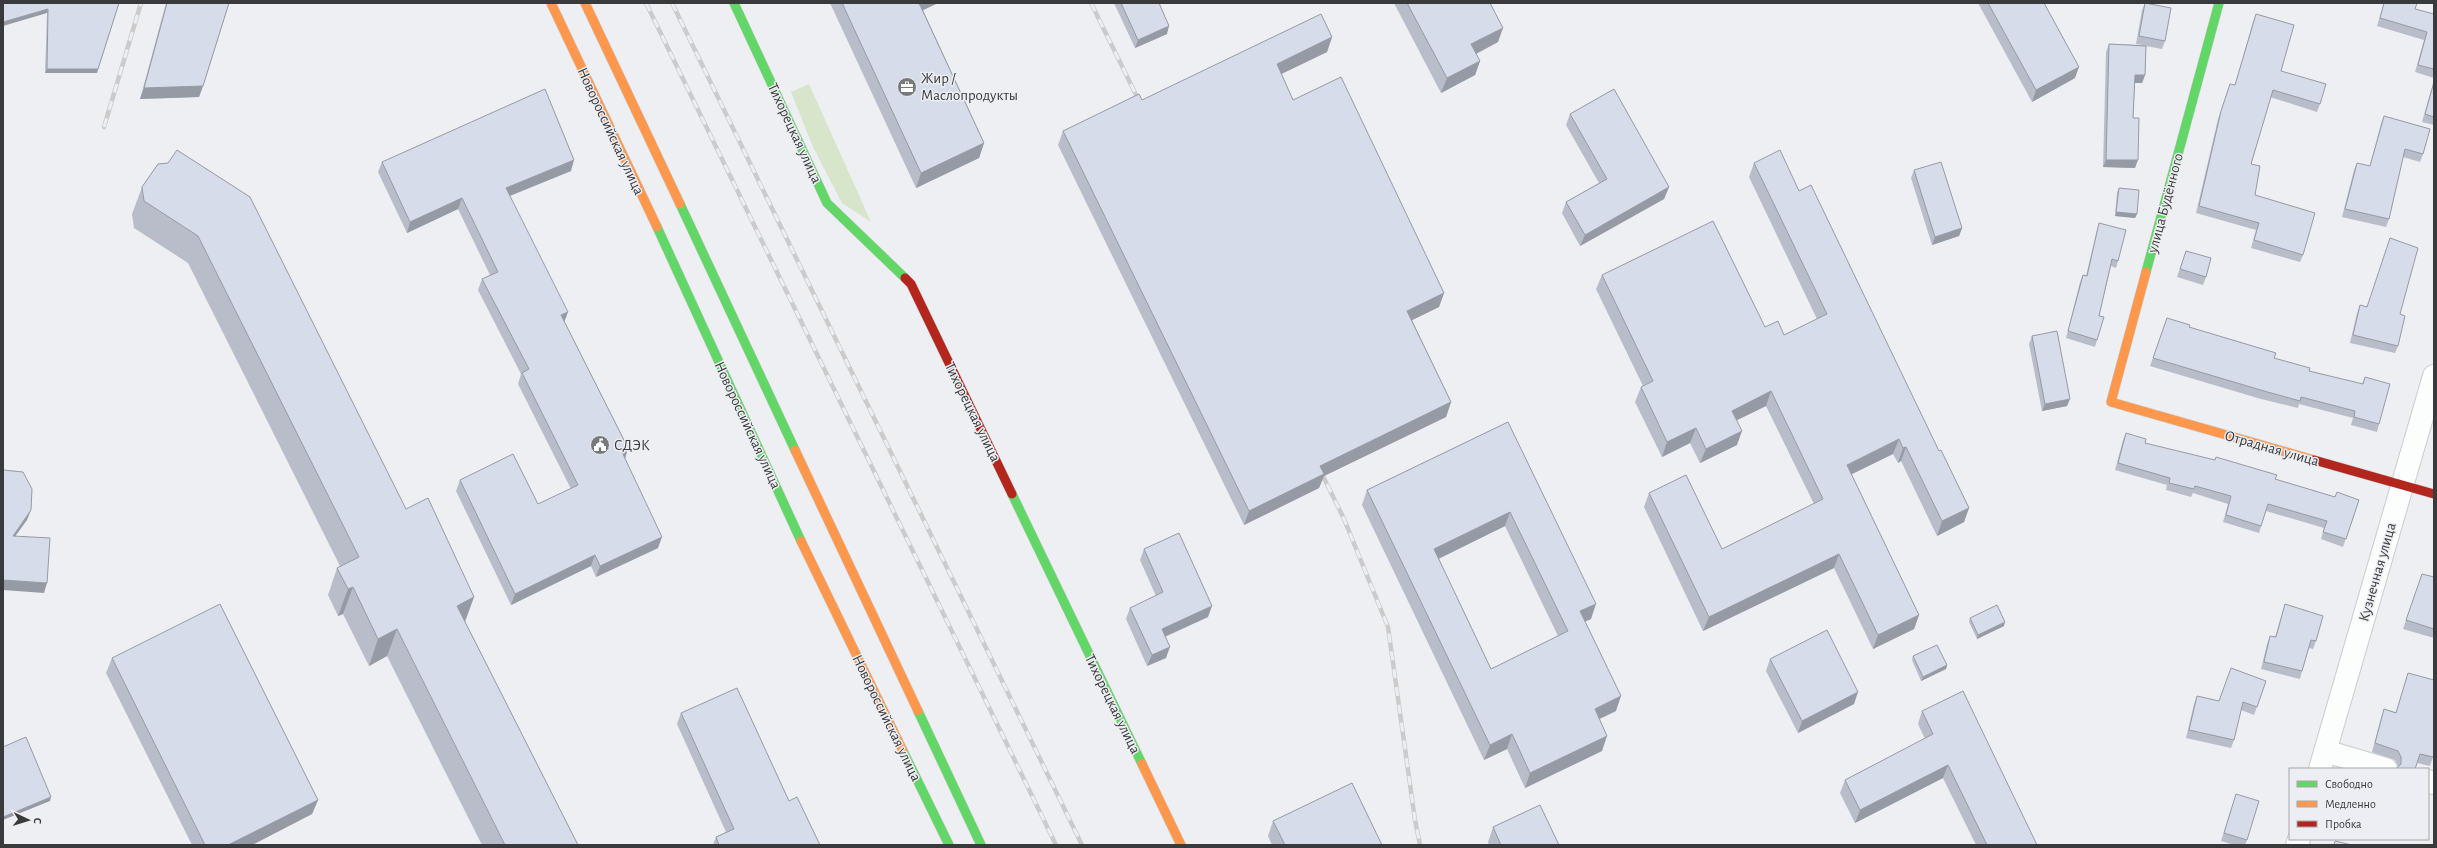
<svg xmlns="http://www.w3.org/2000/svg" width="2437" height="848" font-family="'Alegreya Sans',sans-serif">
  <rect width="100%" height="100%" fill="#eeeff2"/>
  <path fill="#d7e5cb" d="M809 84 871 222 842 203 813 147 791 92Z"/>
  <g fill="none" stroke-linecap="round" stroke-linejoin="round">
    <defs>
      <g id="street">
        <path d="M2325 751 2386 769"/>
        <path d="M2320 769 2434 376"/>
        <path d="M2428 781 2434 783"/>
        <path d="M2297 845 2299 839"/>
      </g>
      <g id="fast">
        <path d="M734 3 827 203 905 278"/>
        <path d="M680 204 795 450"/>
        <path d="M657 227 801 541"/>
        <path d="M2146 272 2219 3"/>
        <path d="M1012 494 1142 764"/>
        <path d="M918 711 981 845"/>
        <path d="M903 751 949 845"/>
      </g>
      <g id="slow">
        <path d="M551 3 657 227"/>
        <path d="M585 3 680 204"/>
        <path d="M2146 272 2111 402 2314 460"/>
        <path d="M795 450 918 711"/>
        <path d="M801 541 903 751"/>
        <path d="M1142 764 1181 845"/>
      </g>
      <g id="jam">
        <path d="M905 278 911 284 1012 494"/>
        <path d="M2314 460 2434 494"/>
      </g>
    </defs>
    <use href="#street" stroke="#cbcbce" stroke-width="24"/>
    <use href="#fast" stroke="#cbcbce" stroke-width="10"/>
    <use href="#slow" stroke="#cbcbce" stroke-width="10"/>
    <use href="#jam" stroke="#cbcbce" stroke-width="10"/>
    <use href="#street" stroke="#fcfdfd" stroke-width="22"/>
    <use href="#fast" stroke="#63d668" stroke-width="9"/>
    <use href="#slow" stroke="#ff974d" stroke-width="9"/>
    <use href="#jam" stroke="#b3261e" stroke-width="9"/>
    <defs>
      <g id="rail">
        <path d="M646 3 1056 845"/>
        <path d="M672 3 1082 845"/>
        <path d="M1091 3 1141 105"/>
        <path d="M104 127 141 3"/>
        <path d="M1319 468 1344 519 1388 627 1415 820 1420 845"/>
      </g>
    </defs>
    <use href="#rail" stroke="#cbcbcd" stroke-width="4.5"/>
    <use href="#rail" stroke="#edeef3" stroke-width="3" stroke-dasharray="9" stroke-linecap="butt"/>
  </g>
  <g fill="#b9bdc9" fill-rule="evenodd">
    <path d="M3 3H119L97 73H45L47 13Z"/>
    <path d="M166 3H229L203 86 199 97 140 99Z"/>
    <path d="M830 3H938L923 10 984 143 979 158 916 188Z"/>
    <path d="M1114 3H1159L1167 34 1135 48Z"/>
    <path d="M1394 3H1492L1491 4 1498 42 1476 54 1480 61 1475 75 1441 93Z"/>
    <path d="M1978 3H2044L2075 78 2032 102Z"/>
    <path d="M2145 3 2165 41 2162 49 2146 46 2145 75 2142 83H2135L2133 118 2135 168 2103 167 2106 52 2109 44 2145 45 2136 44 2142 10Z"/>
    <path d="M2384 3H2417L2415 9 2434 14V78L2415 72 2424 40 2377 26Z"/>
    <path d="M2256 14 2281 71 2320 104 2317 112 2270 97 2251 164 2255 195 2303 255 2300 262 2251 248 2256 230 2196 213 2218 119 2230 84 2235 85 2253 22Z"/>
    <path d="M1332 37 1327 52 1281 74 1293 100 1444 293 1439 307 1412 320 1451 402 1446 417 1324 476 1319 488 1244 525 1058 145 1063 131 1142 100Z"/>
    <path d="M2434 80V125L2422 122Z"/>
    <path d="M1570 114 1669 187 1664 199 1580 246 1562 213 1566 202 1599 183 1566 125Z"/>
    <path d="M2384 116 2423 154 2420 162 2403 157 2389 219 2386 227 2342 217 2354 170 2357 163 2370 166 2381 124Z"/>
    <path d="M382 162 571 171 510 196 564 321 628 448 625 458 658 548 596 577 591 566 511 605 456 491 460 480 538 504 571 489 518 384 521 374 478 290 482 279 490 275 458 209 407 233 378 172Z"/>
    <path d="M1754 163 1799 191 1969 508 1964 522 1937 536 1901 461 1898 463 1893 454 1851 474 1919 615 1914 629 1873 649 1834 568 1703 631 1644 507 1649 493 1722 549 1814 504 1766 406 1737 420V445L1700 463 1690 443 1662 457 1635 402 1641 387 1643 386 1596 289 1602 275 1765 327 1784 335 1817 319 1749 177Z"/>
    <path d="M158 164 406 509 474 597 465 622 578 845H482L387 656 369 666 343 614 338 616 328 595 337 568 340 566 188 263 134 228 132 214 142 187Z"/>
    <path d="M1914 170 1962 228 1959 236 1932 245 1911 178Z"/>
    <path d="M2119 188 2137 214 2135 218 2115 216 2117 192Z"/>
    <path d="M2099 223 2118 261 2116 268 2111 266 2099 316 2097 340 2095 347 2066 338 2080 282 2083 275 2086 276 2097 230Z"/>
    <path d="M2186 251 2206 277 2203 285 2177 277Z"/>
    <path d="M2360 305 2400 314 2398 346 2395 353 2350 343 2357 313Z"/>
    <path d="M2167 318 2189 327 2309 371 2362 384 2365 377 2379 424 2377 432 2351 425 2353 418 2299 404 2298 408 2261 399 2150 366Z"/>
    <path d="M2032 336 2067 406 2042 411 2029 344Z"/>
    <path d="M1508 422 1591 619 1585 621 1616 711 1599 719 1602 751 1525 788 1507 749 1484 760 1362 505 1367 490ZM1505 526 1558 636 1491 669 1438 559Z"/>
    <path d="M2126 433 2145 443 2275 479 2335 497 2359 500 2343 547 2321 539 2324 528 2266 511 2259 533 2223 522 2228 504 2193 493 2191 497 2166 490 2167 485 2115 470 2123 440Z"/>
    <path d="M1144 549 1208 617 1165 637 1166 658 1147 666 1126 619 1130 608 1156 596 1140 560Z"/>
    <path d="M2422 574 2434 577V638L2403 629Z"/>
    <path d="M2285 604 2316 641 2313 649 2309 648 2302 671 2300 679 2261 669 2267 644 2270 636 2275 637Z"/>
    <path d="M1970 618 2004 626 1977 639 1969 622Z"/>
    <path d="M1913 656 1947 665 1946 669 1921 681 1912 660Z"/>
    <path d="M112 658 318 800 312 814 252 845H192L106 673Z"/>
    <path d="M1770 659 1854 704 1798 733 1766 671Z"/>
    <path d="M2408 673 2433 757 2430 766 2417 763 2398 767V766L2395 760 2372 752 2381 718 2384 709 2396 712Z"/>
    <path d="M2266 681 2254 715 2241 710 2234 740 2231 748 2186 738 2194 704 2197 696 2219 701Z"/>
    <path d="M1922 711 2037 845H1976L1943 778 1855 823 1840 793 1845 780 1925 739 1918 724Z"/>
    <path d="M681 713 789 801 820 845H713L716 837 726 832 677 724Z"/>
    <path d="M2236 794 2247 840 2245 845H2234L2221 841Z"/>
    <path d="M1273 821 1382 845H1272L1268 836Z"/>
    <path d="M1493 827 1559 845H1489L1488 842Z"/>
  </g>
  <g fill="#969aa4">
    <path d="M917 3H938L913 15Z"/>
    <path d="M48 9 47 13 3 26V22Z"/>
    <path d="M1169 26 1167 34 1135 48 1138 40Z"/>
    <path d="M1503 28 1498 42 1466 59 1471 44Z"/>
    <path d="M1332 37 1327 52 1271 79 1277 64Z"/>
    <path d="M1480 61 1475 75 1441 93 1447 78Z"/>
    <path d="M2079 67 2075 78 2032 102 2036 90Z"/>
    <path d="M47 69H98L97 73H45Z"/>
    <path d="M2135 75H2145L2142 83H2133Z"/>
    <path d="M203 86 199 97 140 99 144 88Z"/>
    <path d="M984 143 979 158 916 188 921 173Z"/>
    <path d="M574 160 571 171 502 199 506 188Z"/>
    <path d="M2106 160H2138L2135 168 2103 167Z"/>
    <path d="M1669 187 1664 199 1580 246 1585 235Z"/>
    <path d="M462 198 458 209 407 233 410 222Z"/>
    <path d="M2116 212 2137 214 2135 218 2115 216Z"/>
    <path d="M1962 228 1959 236 1932 245 1935 237Z"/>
    <path d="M1444 293 1439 307 1402 325 1407 311Z"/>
    <path d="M568 312 564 323 561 315Z"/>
    <path d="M1771 391 1766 406 1727 425 1732 411Z"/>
    <path d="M2070 399 2067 406 2042 411 2045 404Z"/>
    <path d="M1451 402 1446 417 1324 476 1319 488 1244 525 1249 511 1320 466Z"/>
    <path d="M1696 428 1690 443 1662 457 1667 442Z"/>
    <path d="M1742 431 1737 445 1700 463 1706 449Z"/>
    <path d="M1899 439 1893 454 1842 479 1847 465Z"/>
    <path d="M1906 447 1901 461 1898 463 1903 448Z"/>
    <path d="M628 448 625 459 622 452Z"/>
    <path d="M1969 508 1964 522 1937 536 1942 521Z"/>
    <path d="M31 510 27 520 9 545 13 536Z"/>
    <path d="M1510 512 1505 526 1428 564 1434 549Z"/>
    <path d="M662 537 658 548 596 577 600 566Z"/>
    <path d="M1839 554 1834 568 1703 631 1709 617Z"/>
    <path d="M595 555 591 566 511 605 515 594Z"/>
    <path d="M3 580 47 583 44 593 3 590Z"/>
    <path d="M353 587 343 614 338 616 348 589Z"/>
    <path d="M474 597 464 624 457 606Z"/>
    <path d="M1596 604 1591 619 1575 626 1580 611Z"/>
    <path d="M1212 606 1208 617 1157 640 1162 629Z"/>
    <path d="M1919 615 1914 629 1873 649 1878 635Z"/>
    <path d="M2005 622 2004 626 1977 639 1978 635Z"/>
    <path d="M397 629 387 656 369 666 378 639Z"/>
    <path d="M1170 647 1166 658 1147 666 1152 655Z"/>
    <path d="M1947 665 1946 669 1921 681 1923 677Z"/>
    <path d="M1858 692 1854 704 1798 733 1802 721Z"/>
    <path d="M1621 696 1616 711 1589 724 1595 709Z"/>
    <path d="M1512 734 1507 749 1484 760 1490 745Z"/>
    <path d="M1607 736 1602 751 1525 788 1530 773Z"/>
    <path d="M1948 765 1943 778 1855 823 1860 810Z"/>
    <path d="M51 797 50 801 3 820V817Z"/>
    <path d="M318 800 312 814 252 845H228Z"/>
  </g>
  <g fill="#d7dcea" stroke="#969aa4" fill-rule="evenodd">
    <path d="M3 3H119L98 69H47L48 9 3 22Z"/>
    <path d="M167 3H229L203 86 144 88Z"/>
    <path d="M842 3H919L984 143 921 173Z"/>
    <path d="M1121 3H1159L1169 26 1138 40Z"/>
    <path d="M1407 3H1490L1503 28 1471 44 1480 61 1447 78Z"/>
    <path d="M1988 3H2044L2079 67 2036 90Z"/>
    <path d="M2145 3 2171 8 2165 41 2139 36Z"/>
    <path d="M2384 3H2417L2415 9 2434 14V69L2418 65 2427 32 2380 18Z"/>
    <path d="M1321 14 1332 37 1277 64 1293 100 1341 77 1444 293 1407 311 1451 402 1320 466 1324 474 1249 511 1063 131 1139 94 1142 100Z"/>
    <path d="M2256 14 2294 25 2281 71 2326 84 2320 104 2273 90 2251 164 2260 166 2255 195 2315 213 2303 255 2254 240 2259 223 2199 206 2221 111 2230 84 2235 85Z"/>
    <path d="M2109 44 2146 46 2145 75H2135L2133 118H2139L2138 160H2106Z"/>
    <path d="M2434 82V117L2425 114Z"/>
    <path d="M545 89 574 160 506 188 568 312 561 315 628 448 622 452 662 537 600 566 595 555 515 594 460 480 513 454 538 504 578 485 522 373 529 369 482 279 498 272 462 198 410 222 382 162Z"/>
    <path d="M1614 89 1669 187 1585 235 1566 202 1607 179 1570 114Z"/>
    <path d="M2384 116 2430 129 2423 154 2405 149 2389 219 2345 209 2357 163 2370 166Z"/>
    <path d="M177 150 250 197 406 509 428 498 474 597 457 606 578 845H505L397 629 378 639 353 587 348 589 337 568 359 557 198 236 144 201 142 187 158 164 168 163Z"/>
    <path d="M1780 150 1799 191 1811 185 1939 451 1941 450 1969 508 1942 521 1906 447 1903 448 1899 439 1847 465 1919 615 1878 635 1839 554 1709 617 1649 493 1686 475 1722 549 1823 499 1771 391 1732 411 1742 431 1706 449 1696 428 1667 442 1641 387 1653 381 1602 275 1713 221 1765 327 1778 321 1784 335 1827 314 1754 163Z"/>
    <path d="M1941 162 1962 228 1935 237 1914 170Z"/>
    <path d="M2119 188 2139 190 2137 214 2116 212Z"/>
    <path d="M2099 223 2126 230 2118 261 2112 259 2099 316 2104 317 2097 340 2068 331 2083 275 2087 276Z"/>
    <path d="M2390 238 2418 248 2400 314 2405 316 2398 346 2353 335 2360 305 2367 307Z"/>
    <path d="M2186 251 2211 258 2206 277 2180 269Z"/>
    <path d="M2167 318 2190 325 2189 327 2276 353 2274 358 2310 368 2309 371 2363 384 2365 377 2390 384 2379 424 2354 417 2355 411 2301 397 2300 401 2264 391 2153 358Z"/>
    <path d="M2057 331 2070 399 2045 404 2032 336Z"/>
    <path d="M1508 422 1596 604 1580 611 1621 696 1595 709 1607 736 1530 773 1512 734 1490 745 1367 490ZM1510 512 1568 631 1491 669 1434 549Z"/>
    <path d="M2126 433 2146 439 2145 443 2215 460 2216 457 2277 475 2275 479 2335 497 2337 492 2359 500 2346 539 2323 532 2327 521 2268 504 2261 526 2226 515 2231 496 2195 486 2194 489 2169 483 2170 478 2118 463Z"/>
    <path d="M3 470 23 472 32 489 31 510 13 536 50 538 47 583 3 580Z"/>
    <path d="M1179 533 1212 606 1162 629 1170 647 1152 655 1130 608 1163 592 1144 549Z"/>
    <path d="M2422 574 2434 577V629L2406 620Z"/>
    <path d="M220 604 318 800 228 845H205L112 658Z"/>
    <path d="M2285 604 2323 616 2316 641 2311 640 2302 671 2264 662 2270 636 2276 637Z"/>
    <path d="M1997 605 2005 622 1978 635 1970 618Z"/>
    <path d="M1827 630 1858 692 1802 721 1770 659Z"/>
    <path d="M1937 645 1947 665 1923 677 1913 656Z"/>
    <path d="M2231 668 2266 681 2257 707 2243 702 2234 740 2189 730 2197 696 2219 701Z"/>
    <path d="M2408 673 2434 680V754L2433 757 2420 754 2415 769H2396L2401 764V757L2398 751 2375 743 2384 709 2396 713Z"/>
    <path d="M737 688 789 801 797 797 820 845H719L716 837 734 829 681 713Z"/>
    <path d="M1963 691 2037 845H1987L1948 765 1860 810 1845 780 1933 734 1922 711Z"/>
    <path d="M26 737 51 797 3 817V747Z"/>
    <path d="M1352 783 1382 845H1285L1273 821Z"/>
    <path d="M2236 794 2259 801 2247 840 2224 833Z"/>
    <path d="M1540 805 1559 845H1501L1493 827Z"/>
    <path d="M2335 841 2352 845H2334Z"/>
  </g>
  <defs>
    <symbol id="office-disc" viewBox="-11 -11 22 22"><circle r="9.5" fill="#78797b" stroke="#edeef3"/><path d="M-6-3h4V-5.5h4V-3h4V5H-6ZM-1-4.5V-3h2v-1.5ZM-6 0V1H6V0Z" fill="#fff"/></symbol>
    <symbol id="civic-disc" viewBox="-11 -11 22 22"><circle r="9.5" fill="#78797b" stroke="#edeef3"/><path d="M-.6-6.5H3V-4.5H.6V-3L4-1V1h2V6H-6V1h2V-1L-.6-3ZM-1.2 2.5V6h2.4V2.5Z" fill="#fff"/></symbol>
  </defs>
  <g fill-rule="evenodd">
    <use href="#office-disc" x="896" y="76" width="22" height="22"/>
    <use href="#civic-disc" x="589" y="434" width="22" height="22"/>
  </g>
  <g text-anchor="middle" stroke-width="3" stroke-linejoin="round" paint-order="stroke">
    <g font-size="15" fill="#393a3b" stroke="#edeef3" text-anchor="start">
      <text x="921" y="83">Жир /<tspan x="921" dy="17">Маслопродукты</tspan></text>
      <text x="614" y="450">СДЭК</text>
    </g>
    <g font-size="15" fill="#393a3b" stroke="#edeef3">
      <text transform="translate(611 131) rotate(65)" y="5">Новороссийская улица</text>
      <text transform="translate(795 133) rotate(65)" y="5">Тихорецкая улица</text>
      <text transform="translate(2165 203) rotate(-75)" y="5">улица Будённого</text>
      <text transform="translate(973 412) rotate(64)" y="5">Тихорецкая улица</text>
      <text transform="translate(748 425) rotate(65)" y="5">Новороссийская улица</text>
      <text transform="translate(2272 448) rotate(16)" y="5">Отрадная улица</text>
      <text transform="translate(2377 572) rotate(-74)" y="5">Кузнечная улица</text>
      <text transform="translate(1113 704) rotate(64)" y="5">Тихорецкая улица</text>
      <text transform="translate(887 718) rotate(64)" y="5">Новороссийская улица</text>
    </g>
  </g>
  <rect width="2437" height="848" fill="none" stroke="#393a3b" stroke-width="8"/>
  <rect x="2289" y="768" width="140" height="72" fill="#edeef3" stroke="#a5a6a9"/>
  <rect x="2297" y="781" width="20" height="6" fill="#63d668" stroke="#a5a6a9"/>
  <text x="2325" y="788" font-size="12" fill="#393a3b">Свободно</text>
  <rect x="2297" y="801" width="20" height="6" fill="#ff974d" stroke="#a5a6a9"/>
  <text x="2325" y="808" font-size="12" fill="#393a3b">Медленно</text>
  <rect x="2297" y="821" width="20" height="6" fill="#b3261e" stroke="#a5a6a9"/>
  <text x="2325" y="828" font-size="12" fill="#393a3b">Пробка</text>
  <g transform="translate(28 820) rotate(94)" stroke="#edeef3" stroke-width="3" paint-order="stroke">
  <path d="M0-3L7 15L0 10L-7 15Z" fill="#393a3b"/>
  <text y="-6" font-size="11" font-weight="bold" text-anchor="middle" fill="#393a3b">С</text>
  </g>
</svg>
